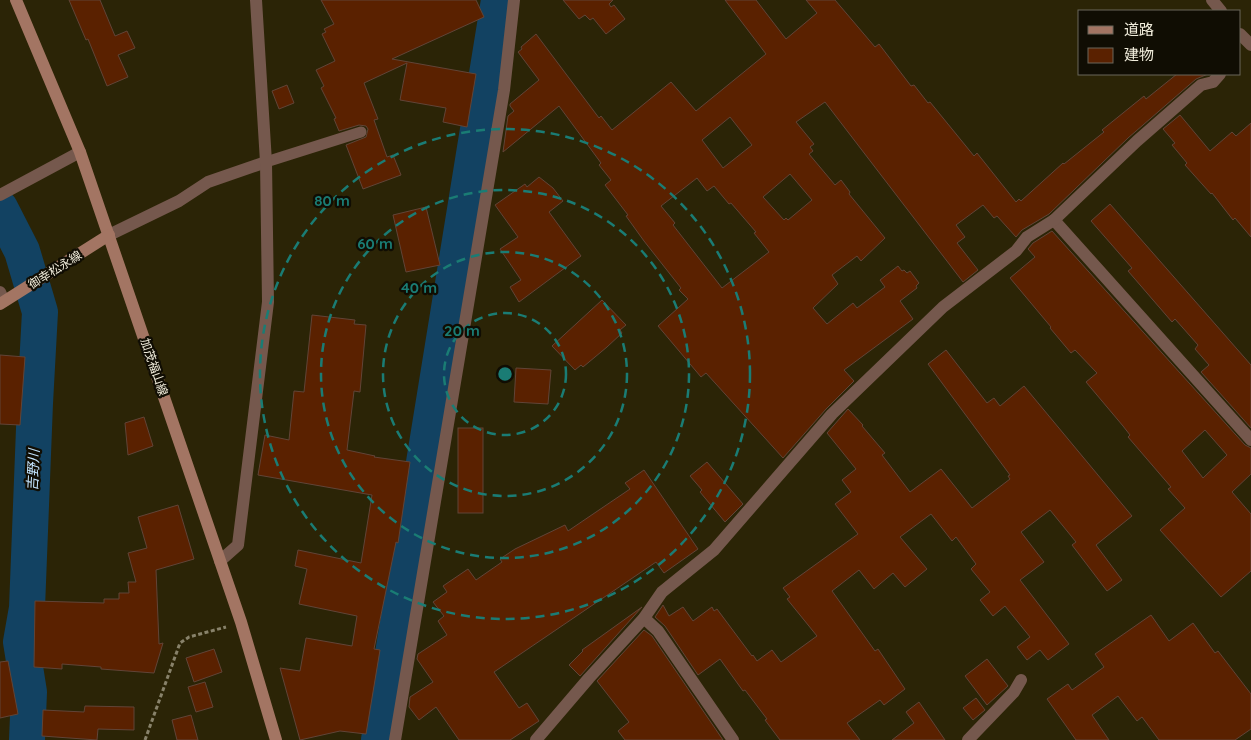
<svg xmlns="http://www.w3.org/2000/svg" width="1251" height="740" font-family="Quicksand,'Noto Sans JP',sans-serif">
  <rect width="100%" height="100%" fill="#2b2406"/>
  <g fill="none" stroke-linecap="round" stroke-linejoin="round">
    <g stroke="#124262" stroke-width="36">
      <path d="M0 208 22 251 40 312 35 403 27 608 21 642 29 692 27 740"/>
      <path d="M379 740 499 0"/>
    </g>
  </g>
  <g fill="#5a2100" stroke="#614437" fill-rule="evenodd">
    <path d="M69 0H100L115 36 127 31 135 48 118 55 128 77 107 86 88 39 86 40Z"/>
    <path d="M321 0H476L484 17 392 59 476 74 467 127 443 122 446 108 400 100 407 63 364 83 378 119 374 120 387 157 393 155 401 175 363 189 346 145 366 137 368 129 366 126 359 125 339 131 334 119 336 118 321 88 324 86 316 70 335 61 322 34 326 32 324 29 334 24Z"/>
    <path d="M563 0H613L609 4 611 7 614 5 625 19 606 34 593 18 590 20 585 15 579 19Z"/>
    <path d="M725 0H756L786 39 817 13 806 0H835L875 47 879 44 911 86 914 85 928 103 930 102 974 156 977 153 1016 202 1019 199 1021 201 1063 163 1064 164 1104 132 1102 130 1144 96 1146 99 1177 74H1208L1196 79 1128 138 1049 214 1022 230 1016 237 997 216 994 218 983 205 956 225 965 237 957 243 978 270 963 282 825 102 796 122 814 144 810 147 813 151 809 154 835 185 841 180 850 192 849 194 885 238 861 261 857 256 832 275 838 284 813 308 827 324 853 303 857 308 885 287 880 280 898 266 902 271 904 270 907 273 910 271 919 283 916 286 917 288 900 301 913 319 844 370 854 381 826 409 783 458 706 373 701 377 658 326 688 299 679 290 681 288 644 241 626 216 628 215 605 185 611 180 599 165 601 163 559 106 503 152 508 116 514 111 510 106V104L539 80 518 52 522 49 521 47 536 34 599 118 601 116 612 130 671 82 696 111 766 54ZM730 117 752 145 723 168 702 140ZM790 174 812 200 788 220 786 218 784 220 763 197ZM697 178 707 191 714 186 729 204 731 203 756 232 754 233 769 252 722 288 673 225 675 223 661 206Z"/>
    <path d="M287 85 294 103 279 109 272 91Z"/>
    <path d="M1180 115 1210 151 1232 132 1236 136 1251 123V237L1235 218 1233 220 1212 193 1211 194 1185 165 1187 163 1172 145 1175 143 1163 129Z"/>
    <path d="M539 177 553 188 563 201 549 212 581 256 519 302 510 287 521 280 500 249 518 237 495 205 525 184 527 187Z"/>
    <path d="M1110 204 1251 365V428L1201 372 1209 365 1195 349 1198 345 1175 319 1172 322 1128 271 1132 268 1091 221Z"/>
    <path d="M426 207 440 265 406 272 393 215Z"/>
    <path d="M1052 231 1245 445 1251 448V474L1232 492 1251 514V571L1221 597 1160 530 1185 508 1168 489 1171 487 1128 437 1130 435 1123 426 1086 382 1097 373 1075 350 1071 353 1050 328 1051 327 1010 278 1035 257 1028 249 1033 243ZM1205 430 1227 455 1203 478 1182 451Z"/>
    <path d="M602 300 626 325 620 330 622 333 607 347 583 367 581 365 575 370 552 346Z"/>
    <path d="M312 315 355 320 354 324 366 325 360 392 354 391 347 450 375 456 374 457 410 462 398 543 396 542 374 649 380 650 366 734 340 731 300 740 280 668 300 671 306 638 352 646 357 616 299 604 307 569 295 566 298 550 361 563 372 495 258 475 265 435 289 440 294 391 304 392Z"/>
    <path d="M946 350 987 403 994 398 1000 406 1024 386 1132 516 1096 545 1122 580 1107 591 1072 545 1076 542 1050 510 1021 532 1044 562 1020 580 1069 644 1048 660 1040 650 1027 660 1017 647 1030 637 1005 606 993 616 980 600 990 592 971 569 976 564 956 537 952 541 931 514 900 537 927 569 905 587 893 573 874 589 859 570 832 591 875 651 878 649 905 689 884 705 880 700 847 723 860 740H780L765 720 767 719 745 690 743 691 720 659 698 675 665 626 655 617 663 605 669 616 683 607 693 621 712 607 714 611 717 609 752 656 753 655 757 661 772 650 781 662 817 636 787 599 790 597 783 588 858 534 835 504 851 492 842 480 856 469 827 433 848 409 863 425 862 426 885 453 882 455 910 492 941 469 972 508 1010 479 1008 476 1010 475 928 364Z"/>
    <path d="M0 355 25 357 20 425 0 424Z"/>
    <path d="M516 368 551 370 548 404 514 402Z"/>
    <path d="M144 417 153 446 128 455 125 423Z"/>
    <rect x="458" y="428" width="25" height="85"/>
    <path d="M707 462 743 504 725 522 700 492 702 490 690 476Z"/>
    <path d="M644 470 698 549 664 573 656 562 494 672 519 708 527 703 539 721 510 740H459L436 707 419 720 409 707 410 697 433 682 417 659 418 654 447 635 438 621 444 616 433 602 447 592 443 586 468 569 476 580 502 562 500 559 515 549 565 525 568 531 630 489 625 483Z"/>
    <path d="M178 505 194 559 156 570 159 644 163 643 154 673 101 669V667L62 664V669L34 667 35 601 104 603V599H119V593H129L128 582H136L128 553 147 548 138 517Z"/>
    <path d="M642 607 580 676 569 665 583 651 582 650Z"/>
    <path d="M1151 615 1169 641 1193 623 1215 653 1218 651 1251 694V729L1235 740H1159L1142 717 1137 721 1118 696 1092 715 1109 740H1076L1047 699 1068 684 1072 690 1104 667 1095 654Z"/>
    <path d="M644 630 652 636 723 740H625L618 731 629 722 597 681Z"/>
    <path d="M214 649 222 672 194 682 186 658Z"/>
    <path d="M987 659 1008 686 987 705 965 676Z"/>
    <path d="M8 661 18 714 0 718V662Z"/>
    <path d="M205 682 213 707 196 712 188 687Z"/>
    <path d="M976 698 985 710 973 720 963 708Z"/>
    <path d="M919 702 945 740H892L914 723 906 712Z"/>
    <path d="M85 706 134 707V730L98 729 97 740 42 736 43 710 84 712Z"/>
    <path d="M191 715 198 740H177L172 720Z"/>
  </g>
  <g fill="none" stroke-linecap="round" stroke-linejoin="round">
    <path stroke="#88826a" stroke-width="3" stroke-dasharray="4 2.5" stroke-linecap="butt" d="M145 740 180 643 189 637 226 627"/>
    <path stroke="#75584d" stroke-width="11" d="M266 162 361 132"/>
    <g stroke="#75584d" stroke-width="12">
      <path d="M1212 0 1221 11"/>
      <path d="M1240 34 1251 45"/>
      <path d="M0 195 80 152"/>
      <path d="M1054 220 1251 440"/>
      <path d="M109 235 179 201 208 182 266 162"/>
      <path d="M0 292 4 301"/>
      <path d="M220 561 238 545 268 302 266 162 256 0"/>
      <path d="M644 618 658 631 733 740"/>
      <path d="M395 740 504 90 514 0"/>
      <path d="M536 740 589 678 644 618 662 592 714 550 832 414 943 307 1016 251 1027 237 1054 220 1137 141 1201 85 1213 82 1220 74"/>
      <path d="M968 740 1014 692 1021 680"/>
    </g>
    <g stroke="#a37563" stroke-width="12">
      <path d="M16 0 80 152 241 622 276 740"/>
      <path d="M0 304 109 235"/>
    </g>
  </g>
  <g fill="none" stroke="#1a7c74" stroke-width="2.5" stroke-dasharray="9 6">
    <circle cx="505" cy="374" r="61"/>
    <circle cx="505" cy="374" r="122"/>
    <circle cx="505" cy="374" r="184"/>
    <circle cx="505" cy="374" r="245"/>
  </g>
  <g text-anchor="middle" stroke-width="4.5" stroke-linejoin="round" paint-order="stroke">
    <g font-size="12" fill="#f1eddc" stroke="#100d03">
      <text transform="translate(55 270) rotate(-32)" y="4">御幸松永線</text>
      <text transform="translate(154 367) rotate(71)" y="4">加茂福山線</text>
    </g>
    <g font-size="14" font-style="italic" fill="#c3e4fe" stroke="#100d03">
      <text transform="translate(33 470) rotate(-87)" y="5">吉野川</text>
    </g>
  </g>
  <circle cx="505" cy="374" r="8" fill="#1a7c74" stroke="#100d03" stroke-width="2.5"/>
  <g font-size="15" text-anchor="middle" font-weight="bold" fill="#1a7c74" stroke="#100d03" stroke-width="4.5" stroke-linejoin="round" paint-order="stroke">
    <text x="332" y="206">80 m</text>
    <text x="375" y="249">60 m</text>
    <text x="419" y="293">40 m</text>
    <text x="462" y="336">20 m</text>
  </g>
  <rect x="1078" y="10" width="162" height="65" fill="#100d03" stroke="#6a675a"/>
  <rect x="1088" y="26" width="25" height="8" fill="#a37563" stroke="#6a675a"/>
  <text x="1124" y="35" font-size="15" fill="#f1eddc">道路</text>
  <rect x="1088" y="48" width="25" height="15" fill="#5a2100" stroke="#6a675a"/>
  <text x="1124" y="60" font-size="15" fill="#f1eddc">建物</text>
</svg>
